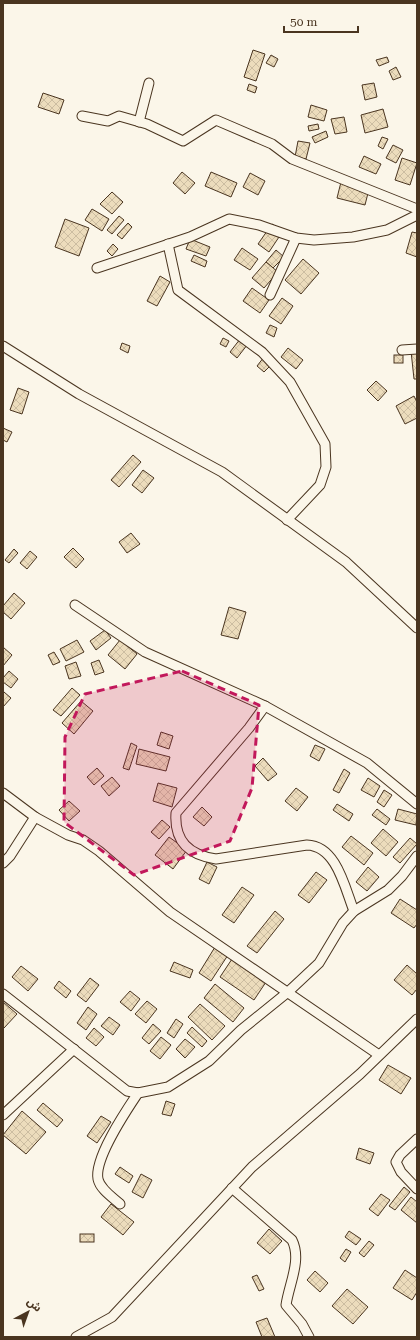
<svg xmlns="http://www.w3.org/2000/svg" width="420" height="1340" font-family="'Roboto Serif','Noto Sans Arabic',serif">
  <defs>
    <pattern id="building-cross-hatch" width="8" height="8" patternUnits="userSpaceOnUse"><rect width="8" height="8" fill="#ecdcbc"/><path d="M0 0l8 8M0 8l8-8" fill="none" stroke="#ccbda1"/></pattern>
  </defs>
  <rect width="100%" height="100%" fill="#fbf6e9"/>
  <g fill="url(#building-cross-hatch)" stroke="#4a3520">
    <path d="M253 50 265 54 256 81 244 77Z"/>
    <path d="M271 55 278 59 274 67 266 63Z"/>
    <path d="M387 57 389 62 379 66 376 60Z"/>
    <path d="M396 67 401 77 393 80 389 71Z"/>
    <path d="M374 83 377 97 365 100 362 85Z"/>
    <path d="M249 84 257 87 255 93 247 90Z"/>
    <path d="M43 93 64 100 59 114 38 107Z"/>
    <path d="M311 105 327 110 324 121 308 117Z"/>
    <path d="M383 109 388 127 365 133 361 115Z"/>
    <path d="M344 117 347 132 335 134 331 119Z"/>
    <path d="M318 124 319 129 309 131 308 126Z"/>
    <path d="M326 131 328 137 315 143 312 137Z"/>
    <path d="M382 137 388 139 383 149 378 146Z"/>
    <path d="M298 141 310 143 306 159 295 157Z"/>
    <path d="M393 145 403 150 396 163 386 158Z"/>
    <path d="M364 156 381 164 376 174 359 167Z"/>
    <path d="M402 158 417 163 410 185 395 180Z"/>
    <path d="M182 172 195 183 185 194 173 183Z"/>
    <path d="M211 172 237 183 231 197 205 186Z"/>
    <path d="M250 173 265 181 258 195 243 187Z"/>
    <path d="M341 182 369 189 365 205 337 198Z"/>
    <path d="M112 192 123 202 112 214 100 204Z"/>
    <path d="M92 209 109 219 102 231 85 220Z"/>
    <path d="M119 216 124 220 112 234 107 230Z"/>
    <path d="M65 219 89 228 79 256 55 247Z"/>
    <path d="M128 223 132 227 122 239 117 235Z"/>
    <path d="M272 224 283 231 269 252 258 244Z"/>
    <path d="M412 232 417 233V257L406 253Z"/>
    <path d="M190 239 210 247 206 256 186 249Z"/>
    <path d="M113 244 118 249 112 256 107 251Z"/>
    <path d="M242 248 258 259 250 270 234 260Z"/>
    <path d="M276 250 284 257 273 268 266 262Z"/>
    <path d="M194 255 207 261 205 267 191 261Z"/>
    <path d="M303 259 319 273 301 294 285 280Z"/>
    <path d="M266 262 278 272 264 288 252 278Z"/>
    <path d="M160 276 170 282 157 306 147 301Z"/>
    <path d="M252 288 269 300 260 313 243 301Z"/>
    <path d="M282 298 293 306 281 324 269 316Z"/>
    <path d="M270 325 277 328 274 337 266 333Z"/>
    <path d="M244 334 251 340 237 358 230 352Z"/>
    <path d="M223 338 229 341 226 347 220 344Z"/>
    <path d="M122 343 130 346 128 353 120 349Z"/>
    <path d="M288 348 303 360 296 369 281 357Z"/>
    <path d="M417 350V379H414L411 351Z"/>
    <rect x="394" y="355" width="9" height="8"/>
    <path d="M264 357 272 364 264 372 257 366Z"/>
    <path d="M376 381 387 391 378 401 367 390Z"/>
    <path d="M18 388 29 392 22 414 10 410Z"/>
    <path d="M414 396 417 402V418L405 424 396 406Z"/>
    <path d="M3 428 12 432 7 442 3 440Z"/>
    <path d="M133 455 141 462 119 487 111 480Z"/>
    <path d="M143 470 154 478 142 493 132 485Z"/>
    <path d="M131 533 140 544 127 553 119 542Z"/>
    <path d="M73 548 84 559 76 568 64 557Z"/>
    <path d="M14 549 18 553 9 563 5 560Z"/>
    <path d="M30 551 37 557 27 569 20 563Z"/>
    <path d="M14 593 25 603 11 619 3 612V606Z"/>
    <path d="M229 607 246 612 238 639 221 635Z"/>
    <path d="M105 630 111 638 96 650 90 641Z"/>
    <path d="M77 640 84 652 66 661 60 649Z"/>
    <path d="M120 640 137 654 125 669 108 655Z"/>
    <path d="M3 647 12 655 3 666Z"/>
    <path d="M54 652 60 662 53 665 48 655Z"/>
    <path d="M99 660 104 672 95 675 91 663Z"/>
    <path d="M76 662 81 676 69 679 65 666Z"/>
    <path d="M9 671 18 679 11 688 3 682V678Z"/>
    <path d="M72 688 80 695 61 716 53 710Z"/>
    <path d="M4 692 11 698 3 707V694Z"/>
    <path d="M81 701 93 711 74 734 62 723Z"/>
    <path d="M161 732 173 736 169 749 157 745Z"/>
    <path d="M131 743 137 746 129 770 123 768Z"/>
    <path d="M315 745 325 749 319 761 310 756Z"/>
    <path d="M139 749 170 757 166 771 136 764Z"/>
    <path d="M263 758 277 774 268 781 255 766Z"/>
    <path d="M97 768 104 776 94 785 87 777Z"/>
    <path d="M344 769 350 773 339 793 333 790Z"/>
    <path d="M112 777 120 786 109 796 101 786Z"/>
    <path d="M368 778 380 786 374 797 361 790Z"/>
    <path d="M158 783 177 788 172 807 153 801Z"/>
    <path d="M296 788 308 797 297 811 285 801Z"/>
    <path d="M384 790 392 795 384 807 377 802Z"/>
    <path d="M69 801 80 811 69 821 59 810Z"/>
    <path d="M337 804 353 814 349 821 333 810Z"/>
    <path d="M202 807 212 817 204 826 193 817Z"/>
    <path d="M377 809 390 819 386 825 372 815Z"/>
    <path d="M398 809 417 814 416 825 395 820Z"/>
    <path d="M162 820 170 827 159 839 151 832Z"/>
    <path d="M383 829 398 842 386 856 371 843Z"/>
    <path d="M351 836 373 853 364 865 342 847Z"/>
    <path d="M169 837 187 850 173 869 155 855Z"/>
    <path d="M410 838 417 844 400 863 393 857Z"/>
    <path d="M207 862 217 867 209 884 199 879Z"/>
    <path d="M368 867 379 877 367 891 356 882Z"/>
    <path d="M316 872 327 880 309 903 298 895Z"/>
    <path d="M242 887 254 895 234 923 222 915Z"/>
    <path d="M400 899 417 910V924L414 928 391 913Z"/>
    <path d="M275 911 284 919 257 953 247 946Z"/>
    <path d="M215 947 228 955 211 981 199 973Z"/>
    <path d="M232 959 266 982 254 1000 220 977Z"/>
    <path d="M174 962 193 970 190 978 170 971Z"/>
    <path d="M407 965 417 974V989L412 995 394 980Z"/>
    <path d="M21 966 38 979 28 991 12 977Z"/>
    <path d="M90 978 99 985 86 1002 77 995Z"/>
    <path d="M59 981 71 991 66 998 54 988Z"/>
    <path d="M215 984 244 1008 233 1022 204 998Z"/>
    <path d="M130 991 140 999 131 1011 120 1002Z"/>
    <path d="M147 1001 157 1009 146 1023 135 1014Z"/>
    <path d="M3 1002 17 1014 4 1028 3 1027Z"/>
    <path d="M200 1004 225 1026 212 1040 188 1017Z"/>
    <path d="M88 1007 97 1014 86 1030 77 1023Z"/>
    <path d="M109 1017 120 1025 113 1035 101 1026Z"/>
    <path d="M176 1019 183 1024 174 1038 167 1033Z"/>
    <path d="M153 1024 161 1031 149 1044 142 1038Z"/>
    <path d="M192 1027 207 1041 202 1047 187 1033Z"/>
    <path d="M94 1028 104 1037 96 1046 86 1038Z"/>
    <path d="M161 1037 171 1045 160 1059 150 1051Z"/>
    <path d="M185 1039 195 1047 185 1058 176 1049Z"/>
    <path d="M388 1065 411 1078 401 1094 379 1080Z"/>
    <path d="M166 1101 175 1104 171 1116 162 1114Z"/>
    <path d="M43 1103 63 1120 57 1127 37 1110Z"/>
    <path d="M22 1111 46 1132 26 1154 3 1135Z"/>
    <path d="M101 1116 111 1122 97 1143 87 1136Z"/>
    <path d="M359 1148 374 1153 370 1164 356 1159Z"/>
    <path d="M120 1167 133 1176 129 1183 115 1174Z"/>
    <path d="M141 1174 152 1180 143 1198 132 1192Z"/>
    <path d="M404 1187 410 1192 395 1210 389 1206Z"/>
    <path d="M381 1194 390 1200 378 1216 369 1209Z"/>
    <path d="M411 1197 417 1202V1223L401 1210Z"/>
    <path d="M111 1204 134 1222 123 1235 101 1217Z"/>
    <path d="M269 1229 282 1241 270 1254 257 1243Z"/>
    <path d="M349 1231 361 1239 356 1245 345 1237Z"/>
    <rect x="80" y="1234" width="14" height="8"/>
    <path d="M369 1241 374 1245 364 1257 359 1253Z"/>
    <path d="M346 1249 351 1252 345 1262 340 1258Z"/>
    <path d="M405 1270 417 1278V1292L412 1300 393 1288Z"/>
    <path d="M315 1271 328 1283 320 1292 307 1280Z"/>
    <path d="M257 1275 264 1289 259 1291 252 1277Z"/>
    <path d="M347 1289 368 1307 353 1324 332 1306Z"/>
    <path d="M267 1318 275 1337H262L256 1322Z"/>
  </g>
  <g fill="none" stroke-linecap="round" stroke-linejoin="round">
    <defs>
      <g id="minor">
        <path d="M82 116 108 121 119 116 147 124 183 141 216 120 272 144 292 159 417 209"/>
        <path d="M139 122 149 83"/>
        <path d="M168 244 178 290 262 352 290 382 325 444 326 467 320 485 287 520"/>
        <path d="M97 268 190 237 229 219 259 225 296 238 314 240 353 237 387 230 417 215"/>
        <path d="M270 295 296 238"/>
        <path d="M3 346 79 394 222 472 346 562 417 628"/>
        <path d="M402 350 417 349"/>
        <path d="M75 605 145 652 265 706 367 763 417 804"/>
        <path d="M265 706 249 728 176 813C174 841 189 855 216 859L307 845C337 846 345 889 354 911"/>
        <path d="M3 793 35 817 68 835 83 840 99 851 170 912 379 1055"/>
        <path d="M3 863 10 856 35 817"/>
        <path d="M3 994 127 1091 138 1093 168 1087 209 1061 241 1030 288 992 319 963 343 923 354 911 388 890 402 876 417 856"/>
        <path d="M3 1115 74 1049"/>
        <path d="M417 1139 400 1155 396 1162 401 1172 417 1189"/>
        <path d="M232 1188 292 1240C302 1260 289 1284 286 1305L302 1324 309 1337"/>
        <path d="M120 1204C112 1197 100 1189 98 1179 94 1158 126 1111 138 1093"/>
        <path d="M76 1337 112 1317 252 1167 360 1074 417 1019"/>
      </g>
    </defs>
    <use href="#minor" stroke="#4a3520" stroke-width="11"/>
    <use href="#minor" stroke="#fbf6e9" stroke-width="9"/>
  </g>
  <path fill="#c2185b" fill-opacity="0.2" stroke="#c2185b" stroke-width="3" stroke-dasharray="8 5" stroke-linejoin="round" d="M182 671 259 705 252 788 230 841 134 875 64 822 65 737 85 694Z"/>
  <rect width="420" height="1340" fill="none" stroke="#4a3520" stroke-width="8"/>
  <g transform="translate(28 1312) rotate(41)" stroke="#fbf6e9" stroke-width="3" paint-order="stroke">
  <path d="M0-3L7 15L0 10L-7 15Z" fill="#4a3520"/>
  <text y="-6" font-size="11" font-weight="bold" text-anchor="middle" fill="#4a3520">ش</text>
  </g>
  <path d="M284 26v6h74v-6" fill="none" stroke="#4a3520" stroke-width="2"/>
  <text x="290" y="26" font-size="12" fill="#4a3520" stroke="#fbf6e9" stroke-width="3" paint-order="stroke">50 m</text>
</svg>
